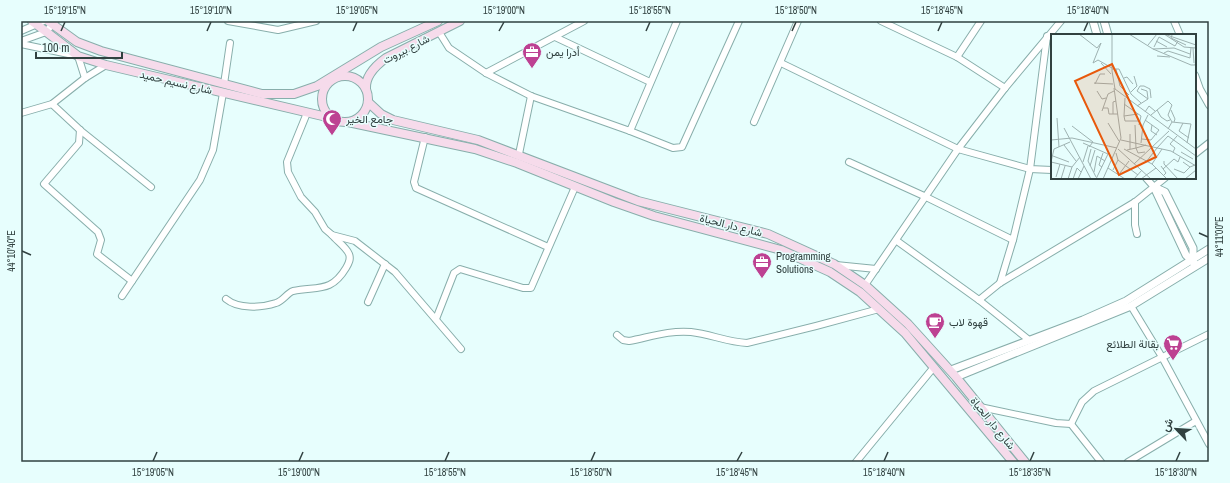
<svg xmlns="http://www.w3.org/2000/svg" width="1230" height="483" font-family="'Archivo Narrow',Vazirmatn,sans-serif">
  <rect width="100%" height="100%" fill="#e7fefd"/>
  <g fill="none" stroke-linecap="round" stroke-linejoin="round">
    <defs>
      <g id="minor">
        <path d="M228 21 278 30 316 21"/>
        <path d="M881 21 957 57 1005 88"/>
        <path d="M1174 21 1180 35"/>
        <path d="M21 31 44 21"/>
        <path d="M439 32 449 48 486 73 531 96 630 131 677 21"/>
        <path d="M1047 36 1030 169 1052 170"/>
        <path d="M555 37 650 82"/>
        <path d="M21 41 46 32 55 21"/>
        <path d="M21 44 78 56 85 78"/>
        <path d="M957 57 981 21"/>
        <path d="M781 63 958 149 1030 169 1013 240 1000 283"/>
        <path d="M486 73 584 21"/>
        <path d="M1195 75 1200 89 1209 105"/>
        <path d="M224 84 230 43"/>
        <path d="M52 104 80 130 151 187"/>
        <path d="M21 113 52 104 85 78 106 65"/>
        <path d="M307 113 287 162 288 172 301 197 315 212 325 229 332 235 355 241 395 272 461 349"/>
        <path d="M754 122 798 21"/>
        <path d="M80 130 79 143 44 184 98 232 101 240 97 254 132 281"/>
        <path d="M630 131 673 148 682 147 739 21"/>
        <path d="M425 137 414 182 416 188 548 247"/>
        <path d="M519 154 531 96"/>
        <path d="M1195 154 1209 143"/>
        <path d="M849 162 924 196 1013 240"/>
        <path d="M1146 178 1154 187"/>
        <path d="M1135 202V225L1137 234"/>
        <path d="M897 241 979 300 1029 340"/>
        <path d="M836 265 876 269"/>
        <path d="M865 285 958 149 1005 88 1061 21"/>
        <path d="M122 296 200 180 213 150 223 93"/>
        <path d="M226 299C238 309 261 308 276 303 283 301 287 293 293 291 318 286 331 293 346 268 349 263 351 259 349 254 346 247 337 241 332 235"/>
        <path d="M979 300 1000 283 1135 202 1165 178"/>
        <path d="M368 302 385 264"/>
        <path d="M1131 306 1162 357 1209 444"/>
        <path d="M436 319 454 273 460 269 523 288H531L575 187"/>
        <path d="M617 335 623 340 629 341C650 337 670 330 691 332 710 334 727 342 747 343L816 326 879 309"/>
        <path d="M980 407 1056 423 1071 424 1101 462"/>
        <path d="M1071 424 1082 402 1094 391 1209 334"/>
        <path d="M856 462 934 367"/>
        <path d="M1128 462 1196 421"/>
      </g>
      <g id="tertiary">
        <path d="M1093 21 1097 35"/>
        <path d="M1104 21 1108 35"/>
        <path d="M1154 187 1186 255 1194 263"/>
        <path d="M1154 187 1165 192 1193 248V260"/>
        <path d="M951 370 1083 320 1126 301 1209 249"/>
        <path d="M956 377 1131 306 1209 258"/>
      </g>
      <g id="secondary">
        <path d="M32 21 78 56 106 65 331 118"/>
        <path d="M48 21 77 42 101 51 262 94H294L317 86 381 47 438 21"/>
        <circle cx="345" cy="99" r="23"/>
        <path d="M366 89C365 76 375 66 386 58L460 21"/>
        <path d="M368 102 381 114 393 120 478 140 638 201 768 234 834 264 865 285 908 324 956 377 1025 462"/>
        <path d="M348 122 475 149 517 163 614 202 654 216 781 250 830 272 860 292 905 333 1013 462"/>
      </g>
    </defs>
    <use href="#minor" stroke="#88aeab" stroke-width="8"/>
    <use href="#tertiary" stroke="#88aeab" stroke-width="9"/>
    <use href="#secondary" stroke="#88aeab" stroke-width="10"/>
    <use href="#minor" stroke="#fff" stroke-width="6"/>
    <use href="#tertiary" stroke="#fff" stroke-width="7"/>
    <use href="#secondary" stroke="#f6dbeb" stroke-width="8"/>
  </g>
  <path fill="none" stroke="#314140" stroke-width="1.5" d="M61 31 65 22M207 31 211 22M353 31 357 22M499 31 504 22M646 31 650 22M792 31 796 22M938 31 942 22M1084 31 1088 22M1199 233 1208 237M22 251 31 255M153 461 157 452M299 461 303 452M445 461 449 452M591 461 595 452M737 461 742 452M884 461 888 452M1030 461 1034 452M1176 461 1180 452"/>
  <defs>
    <symbol id="office-pin" viewBox="-11 -11 22 30"><path d="M0 17L-7.5 6A9.5 9.5 0 1 1 7.5 6Z" fill="#bd4192" stroke="#e7fefd"/><path d="M-6-3h4V-5.5h4V-3h4V5H-6ZM-1-4.5V-3h2v-1.5ZM-6 0V1H6V0Z" fill="#fff"/></symbol>
    <symbol id="mosque-pin" viewBox="-11 -11 22 30"><path d="M0 17L-7.5 6A9.5 9.5 0 1 1 7.5 6Z" fill="#bd4192" stroke="#e7fefd"/><path d="M3.5-4.9A6 6 0 1 0 3.5 4.9A5 5 0 1 1 3.5-4.9Z" fill="#fff"/></symbol>
    <symbol id="cafe-pin" viewBox="-11 -11 22 30"><path d="M0 17L-7.5 6A9.5 9.5 0 1 1 7.5 6Z" fill="#bd4192" stroke="#e7fefd"/><path d="M-5.5-4.5H6V0H3Q3 3.5 0 3.5H-2.5Q-5.5 3.5-5.5 0ZM3-3.2v2h1.7v-2ZM-6 4.5H4V6H-6Z" fill="#fff"/></symbol>
    <symbol id="supermarket-pin" viewBox="-11 -11 22 30"><path d="M0 17L-7.5 6A9.5 9.5 0 1 1 7.5 6Z" fill="#bd4192" stroke="#e7fefd"/><path d="M-6-5.5h2.5l.6 2H6L4.5 2H-2.5L-4.4-4H-6ZM-1.5 3.2a1.3 1.3 0 1 0 .1 0ZM3 3.2a1.3 1.3 0 1 0 .1 0Z" fill="#fff"/></symbol>
  </defs>
  <g fill-rule="evenodd">
    <use href="#office-pin" x="521" y="41" width="22" height="30"/>
    <use href="#mosque-pin" x="321" y="108" width="22" height="30"/>
    <use href="#office-pin" x="751" y="251" width="22" height="30"/>
    <use href="#cafe-pin" x="924" y="311" width="22" height="30"/>
    <use href="#supermarket-pin" x="1162" y="333" width="22" height="30"/>
  </g>
  <g text-anchor="middle" stroke-width="3" stroke-linejoin="round" paint-order="stroke">
    <g font-size="11" fill="#314140" stroke="#e7fefd">
      <text transform="translate(406 49) rotate(-27)" y="4">شارع بيروت</text>
      <text transform="translate(176 82) rotate(13)" y="4">شارع نسيم حميد</text>
      <text transform="translate(731 225) rotate(14)" y="4">شارع دار الحياة</text>
      <text transform="translate(993 423) rotate(51)" y="4">شارع دار الحياة</text>
    </g>
    <g font-size="11" fill="#314140" stroke="#e7fefd" text-anchor="start">
      <text x="546" y="56">أدرا يمن</text>
      <text x="346" y="123">جامع الخير</text>
      <text x="776" y="260">Programming<tspan x="776" dy="13">Solutions</tspan></text>
      <text x="949" y="326">قهوة لاب</text>
      <text x="1159" y="348" text-anchor="end">بقالة الطلائع</text>
    </g>
  </g>
  <g transform="translate(1051 34)">
    <rect width="145" height="145" fill="#e7fefd"/>
    <path fill="none" stroke="#9eb2b1" stroke-width="1" d="M28 0 46 14 50 9 42 29 47 26 61 34M61 0V37L64 55 145 115M78 0 102 15 140 31H144L145 27M113 0 133 13 145 14M113 0 145 11M121 1 120 4 135 11M105 7 116 13M97 11 106 0M103 13 108 3 124 12 127 7M142 14 143 29M102 15 123 14 139 20M113 19 117 17 139 24 140 14M106 22 119 23M50 29 60 40M61 35H68L80 60 90 69M65 35 69 52 78 61M73 44 76 43 82 50M43 49 62 50M44 50 49 40H54M90 55 96 57 97 65M46 57 51 65 55 64M86 57 89 52H93L99 55 100 64M86 57 97 65M80 58 86 52 83 42M74 64 73 82 87 80M73 70 90 82 88 91M86 72 97 65M52 74H57L58 80H67M106 76 110 83 116 87 119 86M120 76 124 85 123 88M51 77 57 60 63 57M94 78 98 72 104 77M62 80V68L65 67M100 81 117 67 121 71 117 81 121 88 117 95M73 82 74 87H88M6 84 8 113M121 88 140 90 136 109M57 89 68 107M132 89 128 97 138 104M101 91 100 97 106 101M21 92 42 108 38 113M13 94 40 145M91 105 100 106 108 96 94 86M0 106 21 104 66 114M70 106 120 117 145 132M32 109 57 120 45 145M90 109 92 91 97 81M13 111 25 127M106 114 117 102 145 122M3 115 19 108M40 115 37 127 45 143M67 115 100 145M73 115 101 130 116 145M79 115V100M76 116 85 114 84 91M94 118 87 119 85 114 95 111M122 118 124 114 119 110 126 102M130 118 142 125M2 122 18 128M67 126 87 141M113 127V130L127 145M0 128 21 133M0 128 3 115M32 128 37 112M95 128 106 114M132 128 139 133 144 131M83 130 118 97M101 130 111 115M39 132 44 116M110 132 115 139 112 142M51 133 48 131 52 119M57 134 74 145M112 135 123 125 127 128 129 123M123 135 133 139 139 133M62 136 67 126 65 119M43 138 46 122 54 127M69 139 78 127M5 143 9 130M10 145 14 132M17 145 21 133 29 123M22 145 26 134 30 138M27 145 33 132M52 145 70 104 63 54M83 145 91 136M90 145 105 134M134 145 145 136"/>
    <path fill="#e8590c" fill-opacity="0.15" stroke="#e8590c" stroke-width="2" d="M61 30 105 123 68 141 24 47Z"/>
    <rect width="145" height="145" fill="none" stroke="#314140" stroke-width="2"/>
  </g>
  <rect width="1230" height="483" fill="none" stroke="#e7fefd" stroke-width="44"/>
  <g transform="translate(1176 429) rotate(295)" stroke="#e7fefd" stroke-width="3" paint-order="stroke">
  <path d="M0-3L7 15L0 10L-7 15Z" fill="#314140"/>
  <text y="-6" font-size="11" font-weight="bold" text-anchor="middle" fill="#314140">ش</text>
  </g>
  <path d="M36 52v6h86v-6" fill="none" stroke="#314140" stroke-width="2"/>
  <text x="42" y="52" font-size="12" fill="#314140" stroke="#e7fefd" stroke-width="3" paint-order="stroke">100 m</text>
  <rect x="22" y="22" width="1186" height="439" fill="none" stroke="#314140" stroke-width="1.5"/>
  <g font-size="10" text-anchor="middle" fill="#314140">
    <text x="65" y="14">15°19'15"N</text>
    <text x="211" y="14">15°19'10"N</text>
    <text x="357" y="14">15°19'05"N</text>
    <text x="504" y="14">15°19'00"N</text>
    <text x="650" y="14">15°18'55"N</text>
    <text x="796" y="14">15°18'50"N</text>
    <text x="942" y="14">15°18'45"N</text>
    <text x="1088" y="14">15°18'40"N</text>
    <text transform="translate(1219 237) rotate(-90)" y="4">44°11'00"E</text>
    <text transform="translate(11 251) rotate(-90)" y="4">44°10'40"E</text>
    <text x="153" y="476">15°19'05"N</text>
    <text x="299" y="476">15°19'00"N</text>
    <text x="445" y="476">15°18'55"N</text>
    <text x="591" y="476">15°18'50"N</text>
    <text x="737" y="476">15°18'45"N</text>
    <text x="884" y="476">15°18'40"N</text>
    <text x="1030" y="476">15°18'35"N</text>
    <text x="1176" y="476">15°18'30"N</text>
  </g>
</svg>
